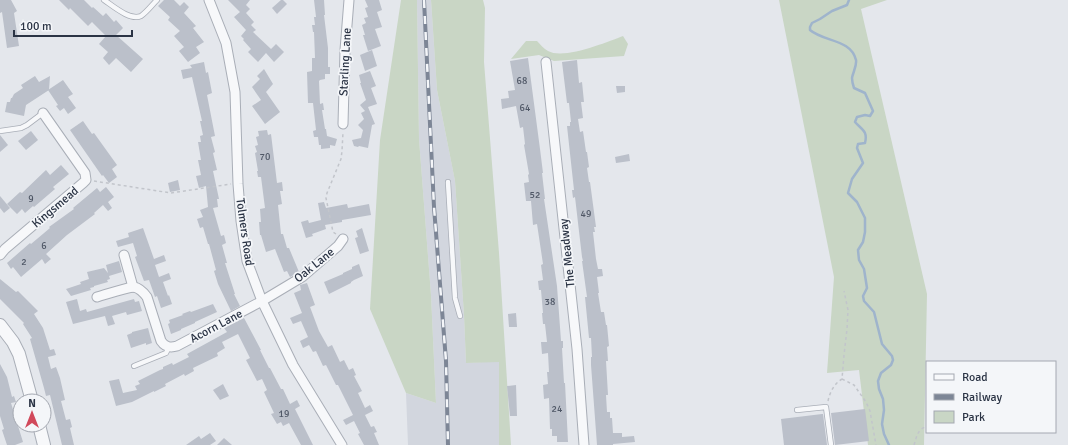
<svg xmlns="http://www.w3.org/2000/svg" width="1068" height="445" font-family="Signika,sans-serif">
  <rect width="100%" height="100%" fill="#e4e7ec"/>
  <path fill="#d2d6de" d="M417 0H431L437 90 455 181 464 315 466 363 499 361V445H408L406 393 436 403 431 295 419 139Z"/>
  <g fill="#c9d6c5">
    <path d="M401 0H417L419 139 431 295 436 403 406 393 370 309 380 140Z"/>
    <path d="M431 0H483L485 8 484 62 499 253 511 445H499V362L466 363 464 315 455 181 437 90Z"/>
    <path d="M779 0H887L861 9 927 294 924 445H868L859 370 827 373 834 277Z"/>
    <path d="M623 36 628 44 624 56 554 61 539 55 511 59 526 41H537C540 44 544 49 548 51 564 60 607 42 623 36Z"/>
  </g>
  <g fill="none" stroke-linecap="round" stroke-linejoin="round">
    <path stroke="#9fb4cc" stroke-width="2.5" d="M849 0 847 5 832 11 820 19 812 23 810 27V30C824 42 851 39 856 60 857 66 853 72 852 78 852 82 853 85 854 88L865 93 873 111 870 116 865 115 857 117 855 122C862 130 868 131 865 143L858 144 857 148 863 163 852 179 848 193 857 202 865 218V232L863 242 858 250 859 260 864 269 867 288 863 296 864 301 874 312 882 344 892 356 893 360 891 365 881 373 878 381 879 389 883 399 884 410 882 424 884 434 889 445"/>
  </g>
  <g fill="#bbc0ca">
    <path d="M0 0H11L17 11 14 13 19 46 7 48 2 12 0 13Z"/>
    <path d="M59 0H84L92 8 93 7 103 16 106 13 114 22 116 20 123 28 116 35 143 59 131 72 116 58 109 65 103 58 108 52 99 44 106 36 92 22 88 26 70 8 69 10Z"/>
    <path d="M164 0H174L180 6 184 2 189 7 184 13 196 26 193 28 204 42 196 47 200 53 188 62 179 51 184 47 174 36 180 31 168 20 170 17 158 6Z"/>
    <path d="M228 0H250L246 5 250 9 246 13 254 22 251 25 256 30 253 32 271 49 276 44 284 52 274 62 266 53 258 62 248 52 251 49 243 40 244 39 241 36 246 30 234 17 240 12Z"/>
    <path d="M281 0H283L287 4 277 14 272 8Z"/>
    <path d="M314 0H324L325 15H324L328 48V67H330V74H325V79L320 80 319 81 320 104 323 103 324 110H322L325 129H326L327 136 337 139 335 146 330 145V148L321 149V145H319L318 137H314L313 131 316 130 313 103H308L307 72 312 71V58H315L314 32H313L312 25H315L314 17H316Z"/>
    <path d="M365 0H379L382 10 377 12 382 27 375 29 381 46 368 51 363 35H365L362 25 366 23 364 18 368 17 365 8 368 7Z"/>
    <path d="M372 50 377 66 365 71 360 55Z"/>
    <path d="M528 58 540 149 543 173H542L545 199H544L557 286 561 341H563V348H562L564 383H565L568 442H557V436H552V429H550L549 398 544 399 543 385 548 384 547 372H549L548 353 542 354 541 342H547L545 324H543L542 313H543L541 290H539L538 281 543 280 541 265 543 264 537 224 533 225 531 201H526L524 183 529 182 528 175 529 174 524 145 525 144 523 127 520 128 516 106 502 109 501 99 509 98 508 91 515 90 510 61Z"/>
    <path d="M577 60 579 83 582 82 584 102H581L583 118 578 119 580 132 583 131 586 152H587L589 167 587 168 589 182H590L596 227H594L595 232H593L596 259 598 269H602L603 276 597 277 599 293H598L601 312H604L606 325H607L609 346 607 347 608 361H606L608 395H606L607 412H610V418H612L613 433H622V437L634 436 635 442 613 444V445H597L591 365V357H592L591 338H589L585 297H587L582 261H583L582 257 575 197 573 198 572 190H574L567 126H570V122H571L569 103H567L562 62Z"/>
    <path d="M204 62 206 73 208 72 212 93 207 95 215 136 211 137 215 152 213 153 217 170 213 171 219 199H217L218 207 213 208 221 236 224 235 226 243 222 245 227 263H225L235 294H234L240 306 231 311 218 284 214 271 216 270 209 244H208L203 227 200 228 197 219 203 217 200 210 208 207 206 186 199 188 196 176 201 175 198 160H201L198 142H201L200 136 203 135 200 121H202L192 77 183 79 181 70 192 68 190 65Z"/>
    <path d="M264 69 273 84 266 92 280 112 265 124 252 106 261 100 252 87 260 79 257 76Z"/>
    <path d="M370 71 376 86 371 88 377 104 368 107 375 124 372 125 368 148 359 146 358 147 354 146 352 140 361 138 363 130 358 125 364 119 361 113 365 111 360 105 366 100 360 83H361L359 75Z"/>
    <path d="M35 76 39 82 50 76 49 90 26 105 24 116 5 112 7 102H10L11 98H12L14 94 23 88 21 85Z"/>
    <path d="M63 80 73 94 68 97 76 108 68 114 64 108 60 111 56 106 58 105 48 90Z"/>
    <path d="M616 86H625V92L617 93Z"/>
    <path d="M83 121 92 134 94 133 117 165 112 169 117 177 109 183 103 175 102 176 70 130Z"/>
    <path d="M267 130 268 135 271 134 277 183 282 182 283 191H280L282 204 278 205 281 234H283L287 248H289L299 272 290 277 287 271 284 272 275 249 266 252 261 235H260L259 222H261L260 209 265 208 261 177H258L257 171H258L255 153 257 152 255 146 258 145 256 137 259 136 258 131Z"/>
    <path d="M31 131 38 140 26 150 18 141Z"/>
    <path d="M0 135 8 145 0 152Z"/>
    <path d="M629 154 630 161 616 163 615 157Z"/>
    <path d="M61 165 69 174 53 187 55 189 34 207 33 206 25 213 22 209 17 214 7 204 20 192 22 193 46 170 50 175Z"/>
    <path d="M178 180 180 190 170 192 168 183Z"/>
    <path d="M106 187 114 197 108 202 112 208 108 211 103 205 94 213 95 214 67 235 46 254 51 259 45 264 42 259 21 277 13 267 11 269 7 263 30 243 31 244 50 228 49 227 74 209 73 208 97 188 100 192Z"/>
    <path d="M0 196 10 208 4 213 0 208Z"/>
    <path d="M324 202 326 208 347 204 348 208 369 204 371 215 342 220V222L325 225 326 229 312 234 313 236 306 238 301 222 308 220 309 223 321 220 318 203Z"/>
    <path d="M143 228 154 259 164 255 166 261 155 265 159 277 169 273 171 279 163 282 168 296 169 295 172 304 161 308 157 296 155 297 149 280 144 281 135 257 137 256 133 243 118 247 116 241 129 237 128 233Z"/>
    <path d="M362 228 369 251 360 254 355 238 358 237 356 231Z"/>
    <path d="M119 261 122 272 109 276 110 279 107 280 108 282 94 286V287L90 288 91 290 71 296 66 289 81 284 80 282 89 279 87 272 104 268 108 273 106 265Z"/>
    <path d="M359 264 363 276 354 280 351 282V283L329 294 324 282 343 274V273L352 269V267Z"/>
    <path d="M0 279 16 292 18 291 38 311 34 314 43 328 50 350 54 349 56 355 48 357 51 369 56 367 60 378 65 400 61 401 66 420 70 419 72 427 70 428 74 445H62L50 395 46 396 44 388 30 339 32 338 23 324 24 323 0 299Z"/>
    <path d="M307 283 315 305 310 307 319 331 328 347 332 345 340 362 344 360 349 370 353 368 356 375 354 376 362 391 358 393 365 408 370 405 373 411 365 415 371 427 374 426 377 432 374 433 379 445H364L358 434 360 433 354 421 346 425 343 420 353 415 338 385H336L326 365 323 366 316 351 313 352 309 345 303 348 300 341 308 337 301 321 293 324 290 318 302 313 294 293 301 290 300 285Z"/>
    <path d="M77 299 80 311 86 309 87 312 134 299 135 302 139 301 142 311 127 315 126 312 112 316 115 324 108 326 105 316 73 324 66 302Z"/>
    <path d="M213 304 217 312 195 322V323L181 329V330L171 334 168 324 170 323 169 320 183 315 182 314 190 311 191 312Z"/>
    <path d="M516 313 517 327H509L508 314Z"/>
    <path d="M244 318 261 350H260L269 368H270L281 389H283L290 404 297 400 300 406 295 409 313 445H301L289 423 283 426 281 422 277 424 271 414 274 413 264 392 267 390 262 379 257 381 246 360 250 358 238 334 222 342 225 348 217 353 218 356 193 368 194 371 185 376 184 374 165 384 166 386 154 392V391L132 402 116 406 109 381 119 379 123 393 137 390 135 386 140 384 138 381 160 370 163 369V367L172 363 173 365 189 357 187 354 227 332 224 328Z"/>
    <path d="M148 328 152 343 146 345V343L131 348 127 335 132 333V332Z"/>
    <path d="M0 364 7 377 12 397 14 396 16 402 11 403 23 442 15 445H7L2 430 4 429 0 416Z"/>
    <path d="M223 384 229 396 220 400 213 390Z"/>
    <path d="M516 385 517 416H510L507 386Z"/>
    <path d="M865 409 869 441 835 445 831 413Z"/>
    <path d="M822 414H823L827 445H784L781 419Z"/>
    <path d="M210 433 216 441 210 445H186L199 436 201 439Z"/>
    <path d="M224 438 232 445H217Z"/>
  </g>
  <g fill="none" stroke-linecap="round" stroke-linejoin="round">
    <defs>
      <g id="service">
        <path d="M104 0C113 6 130 21 141 16 147 12 152 5 157 0"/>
        <path d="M0 131 21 128 27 125 43 113"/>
        <path d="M448 182 455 298 460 316"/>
        <path d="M134 366 166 353 169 347"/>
        <path d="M797 410 826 407 831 445"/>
      </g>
      <g id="minor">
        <path d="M209 0 226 43 235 92 238 184 241 221 247 261 262 301 293 365 342 445"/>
        <path d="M546 62 577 349 584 445"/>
        <path d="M343 124 345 50 349 0"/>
        <path d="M0 255 5 249 83 183 86 180 85 173 43 113"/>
        <path d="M124 255 133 287"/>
        <path d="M97 297C103 295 130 287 134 287 139 288 144 293 147 297L161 341C165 347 170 348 177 346L262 301 302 277 338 246 343 239"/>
      </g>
      <g id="tertiary">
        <path d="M0 325 13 342 19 354 32 401"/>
        <path d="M39 425 44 445"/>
      </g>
    </defs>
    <use href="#service" stroke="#a9aeb7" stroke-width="6"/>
    <use href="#minor" stroke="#a9aeb7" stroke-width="11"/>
    <use href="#tertiary" stroke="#a9aeb7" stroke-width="14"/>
    <g stroke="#c2c5cb" stroke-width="1.5" stroke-dasharray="3 3" stroke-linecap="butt">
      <path d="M94 181 171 193 231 184"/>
      <path d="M336 234 333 232 326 198 327 193 341 159 342 151 343 132"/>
      <path d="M842 379 854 385 866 402 870 411 876 445"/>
      <path d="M828 401C830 392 834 384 842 379L844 355 847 329 848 310 844 291"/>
      <path d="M914 445C917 436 917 430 927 426"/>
    </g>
    <use href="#service" stroke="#f7f8fa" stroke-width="4.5"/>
    <use href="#minor" stroke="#f7f8fa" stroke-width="9"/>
    <use href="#tertiary" stroke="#f7f8fa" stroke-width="12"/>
    <defs>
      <path id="rail" d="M424 0 434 207 446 361 448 445"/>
    </defs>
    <use href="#rail" stroke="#7d8696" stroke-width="4"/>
    <use href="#rail" stroke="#f4f6f9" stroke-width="2.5" stroke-dasharray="8" stroke-linecap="butt"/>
  </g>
  <g text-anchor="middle" stroke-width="3.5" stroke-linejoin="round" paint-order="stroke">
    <g font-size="10" fill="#4f5766">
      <text x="522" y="84">68</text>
      <text x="525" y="111">64</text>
      <text x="265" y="160">70</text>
      <text x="535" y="198">52</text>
      <text x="31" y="202">9</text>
      <text x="586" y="217">49</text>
      <text x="44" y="249">6</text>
      <text x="24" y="265">2</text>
      <text x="550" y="305">38</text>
      <text x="557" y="412">24</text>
      <text x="284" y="417">19</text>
    </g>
    <g font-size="12" fill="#2b3445" stroke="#f4f6f9">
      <text transform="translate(345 62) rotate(-87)" y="4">Starling Lane</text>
      <text transform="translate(55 207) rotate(-40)" y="4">Kingsmead</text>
      <text transform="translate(245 232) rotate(82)" y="4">Tolmers Road</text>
      <text transform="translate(567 253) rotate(-96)" y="4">The Meadway</text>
      <text transform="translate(314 265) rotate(-39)" y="4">Oak Lane</text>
      <text transform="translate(216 326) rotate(-28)" y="4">Acorn Lane</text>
    </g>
  </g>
  <rect x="926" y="361" width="130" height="72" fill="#f4f6f9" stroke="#a4a8b1"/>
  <rect x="934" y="374" width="20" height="6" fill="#f7f8fa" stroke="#a4a8b1"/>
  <text x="962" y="381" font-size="12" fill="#2b3445">Road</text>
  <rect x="934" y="394" width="20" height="6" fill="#7d8696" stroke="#a4a8b1"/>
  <text x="962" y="401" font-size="12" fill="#2b3445">Railway</text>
  <rect x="934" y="411" width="20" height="12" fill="#c9d6c5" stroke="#a4a8b1"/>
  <text x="962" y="421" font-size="12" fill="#2b3445">Park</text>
  <g transform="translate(32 413)"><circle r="19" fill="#f4f6f9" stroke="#a4a8b1"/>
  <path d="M0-3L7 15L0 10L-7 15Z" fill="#d1495b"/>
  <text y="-6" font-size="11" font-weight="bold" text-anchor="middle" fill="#2b3445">N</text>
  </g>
  <path d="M14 30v6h118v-6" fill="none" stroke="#2b3445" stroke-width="2"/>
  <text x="20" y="30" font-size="12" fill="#2b3445" stroke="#f4f6f9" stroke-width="3" paint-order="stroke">100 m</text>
</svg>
